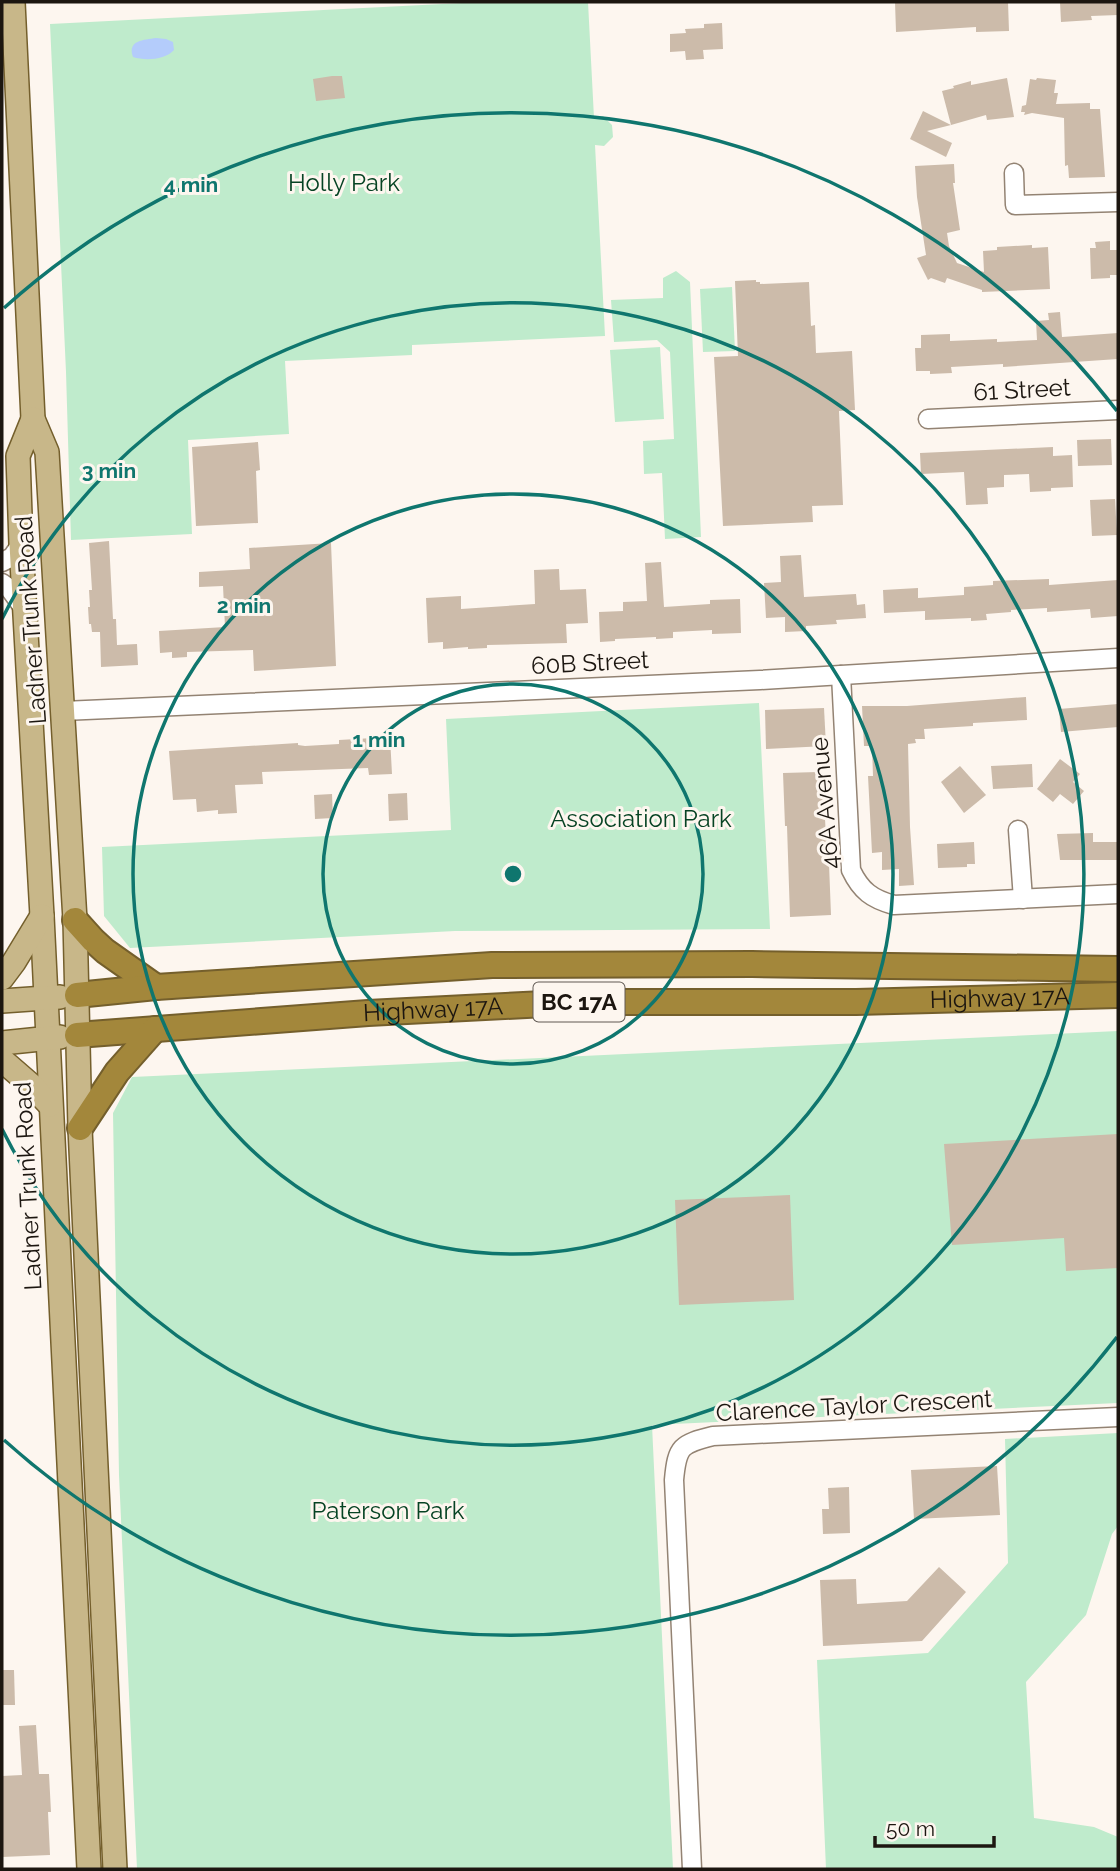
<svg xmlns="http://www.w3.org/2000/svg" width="1120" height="1871" font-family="Raleway,sans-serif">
  <rect width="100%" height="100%" fill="#fdf6ef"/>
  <g fill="#bfebcc">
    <path d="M482 2H588L594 118 603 116 612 125 613 137 604 146 595 145 605 336 412 345V355L285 361 289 434 188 440 192 534 71 540 66 372 50 24Z"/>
    <path d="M676 271 690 282 701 537 665 539 662 473 644 474 643 441 674 439 670 352 657 340 614 342 611 300 663 298V278Z"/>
    <path d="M732 287 735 351 703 352 700 289Z"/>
    <path d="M660 347 664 419 615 422 610 350Z"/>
    <path d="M759 703 770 929 455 931 130 948 104 916 102 847 451 830 446 719Z"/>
    <path d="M1118 1031V1403L652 1425 673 1869H137L119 1475 113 1113 132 1077Z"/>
    <path d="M1118 1433V1526L1112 1534 1086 1615 1026 1682 1034 1818 1094 1827 1118 1837V1869H826L817 1660 928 1653 1008 1563 1005 1439Z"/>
  </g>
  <path fill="#b4ccfb" d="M156 38 166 39 173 42 174 50C165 60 145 61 133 57 127 40 144 40 156 38Z"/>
  <g fill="#cba">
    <path d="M895 2H1008L1009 31 976 32V27L896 32Z"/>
    <path d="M1060 2H1118V15L1091 16 1092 20 1061 22Z"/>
    <path d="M722 23 723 49 703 50 704 59 686 60 685 51 670 52V34L686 33 685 29 704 28V24Z"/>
    <path d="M332 76H342L345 98 316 101 313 79Z"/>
    <path d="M1007 78 1014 117 987 120 986 115 951 125 942 91 954 88 953 86 971 81V85Z"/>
    <path d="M1037 78 1056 80 1054 93H1058L1056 104 1090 103V109H1100L1105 177 1069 178 1068 165 1065 166 1064 118 1032 113 1024 115 1025 112H1021L1022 106 1026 105 1030 79 1036 80Z"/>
    <path d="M923 111 951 125 927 131 952 143 946 157 910 139Z"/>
    <path d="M954 164 955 183H953L960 230 947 233 949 246 957 263 984 272 983 251 997 250V247L1032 245V248L1048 247 1050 289 982 292V290L947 278 945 283 931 278 928 280 917 258 926 255 917 197 915 166Z"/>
    <path d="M1110 241V250H1118V275H1110V278L1091 279 1090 248H1096L1095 242Z"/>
    <path d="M756 280V282H760V284L809 282 811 326 815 325 816 353 852 351 855 410 839 411 843 505 812 506 813 522 723 526 714 357 738 356 735 281Z"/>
    <path d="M1060 312 1062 337 1118 333V359L1003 367V364L951 367 952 373 930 374V371H916L915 348H921V335L950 334V341L997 339V342L1037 340 1036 321 1049 320 1048 313Z"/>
    <path d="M1111 439 1112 465 1078 466 1077 440Z"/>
    <path d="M258 442 260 470 256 471 258 523 196 526 192 447Z"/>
    <path d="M1053 447V456L1072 455 1073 487 1051 488V491L1030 492 1029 474 1004 475V487L987 488 988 504 966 505 964 472 921 474 920 453Z"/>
    <path d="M1115 499 1117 535 1092 536 1090 500Z"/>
    <path d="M109 541 113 619H116L117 645 137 644 138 665 101 667 100 632H92L91 624H89L88 607H90L89 590H92L89 543Z"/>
    <path d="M331 543 336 666 254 671 253 650 187 652V657L172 658V652L160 653 159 631 225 627 223 586 199 587V572L250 569 249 548Z"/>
    <path d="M801 555 804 597 856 594 857 605 865 604 866 618 836 620 837 624 806 626V631L785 632V617L766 618 764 583 781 582 780 556Z"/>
    <path d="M661 562 664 607 710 604V600L740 599 741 633 712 634V630L673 632V638L656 639V637L615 639V641L600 642 599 612 623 611V602L647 601 645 563Z"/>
    <path d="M559 569 560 590 586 589 588 623 566 624 567 643 487 645V648L468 649V647L443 649V642L428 643 426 598 461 596V609L535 604 534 570Z"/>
    <path d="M1049 579V585L1118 580V616L1091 618 1090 609 1047 612V608L1011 610V612L986 614 987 620 971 621V618L925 620V611L884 613 883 590 918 588V598L964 595V587L993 585V581Z"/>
    <path d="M1026 697 1027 720 973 723V726L924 729 925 739H915L916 743 908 744 910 827 914 885 899 886V869L882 870V852L872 853 868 776H873L872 746H864L862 706H907Z"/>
    <path d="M1118 704V727L1061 732 1059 709Z"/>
    <path d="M824 708 826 746 766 749 765 710Z"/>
    <path d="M390 737 392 774 369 775 368 768 262 772 263 784 235 785 237 813 218 814V810L197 812 196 799 173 800 169 751 298 743V745L305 746 339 744V740Z"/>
    <path d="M1060 759 1080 774 1073 782 1084 791 1073 804 1060 794 1053 802 1037 789Z"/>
    <path d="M1032 764 1033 787 993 789 991 766Z"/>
    <path d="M960 766 986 795 964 813 941 782Z"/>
    <path d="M818 772 819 779H823L826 838H828L831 915 790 917 787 826H785L783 773Z"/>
    <path d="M407 793 408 820 389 821 388 794Z"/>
    <path d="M332 794 333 818 315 819 314 795Z"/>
    <path d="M1093 833V842H1118V860H1060L1057 834Z"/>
    <path d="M974 842 975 864H967V867L938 868 937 844Z"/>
    <path d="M1118 1134V1268L1066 1271 1064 1238 952 1245 944 1144Z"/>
    <path d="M790 1195 794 1300 679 1305 675 1200Z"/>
    <path d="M997 1466 1000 1515 914 1519 911 1470Z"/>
    <path d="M849 1487 850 1533 823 1534 822 1509H829L828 1488Z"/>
    <path d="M939 1567 966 1592 922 1641 823 1646 820 1580 856 1579 857 1604 907 1601Z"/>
    <path d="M2 1670H14L15 1705H2Z"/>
    <path d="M36 1725 39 1774H49L51 1812H48L50 1855 2 1857V1776L22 1775 19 1726Z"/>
  </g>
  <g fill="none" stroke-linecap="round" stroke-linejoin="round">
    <defs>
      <g id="minor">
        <path d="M1014 173 1015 205 1118 202"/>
        <path d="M928 419 1118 410"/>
        <path d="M2 562 12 557 21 544"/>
        <path d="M2 583 9 588 25 610"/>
        <path d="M841 675 851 870C861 891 872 899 894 905L1118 894"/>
        <path d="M63 711 760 680 1118 658"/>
        <path d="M1018 830 1023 899"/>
        <path d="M692 1869 674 1480C677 1446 681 1444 713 1436L1118 1417"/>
      </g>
      <g id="major">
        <path d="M13 2 33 419 47 452 75 920 80 1128 115 1869"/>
        <path d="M33 419 18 456 21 544 42 916 89 1869"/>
        <path d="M2 978 14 962 42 916"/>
        <path d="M2 1001 60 997"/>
        <path d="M2 1043 60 1037"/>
        <path d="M2 1060 32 1086 50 1105"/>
      </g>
      <g id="highway">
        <path d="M75 920 93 940 105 951 156 987"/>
        <path d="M77 995 156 987 492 965 752 964 1118 969"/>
        <path id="s1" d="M77 1035 368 1013 584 1002H856L1118 995"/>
        <path d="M80 1128 117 1072 155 1029"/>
      </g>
    </defs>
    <use href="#minor" stroke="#938373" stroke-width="21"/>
    <use href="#major" stroke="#745f2c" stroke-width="26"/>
    <use href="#highway" stroke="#745f2c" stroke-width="28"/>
    <use href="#minor" stroke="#fff" stroke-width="18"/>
    <use href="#major" stroke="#c8b789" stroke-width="23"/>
    <use href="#highway" stroke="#a3873b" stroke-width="24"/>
  </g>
  <g fill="none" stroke="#0f766e" stroke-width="3.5">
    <circle cx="513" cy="874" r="190"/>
    <circle cx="513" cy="874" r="380"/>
    <path d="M2 619A571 571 0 1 1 2 1129"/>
    <path d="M1117 1337A761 761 0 0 1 4 1440M4 308A761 761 0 0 1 1117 411"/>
  </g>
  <g text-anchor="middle" stroke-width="6" stroke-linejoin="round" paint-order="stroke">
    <rect fill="#fdf6ef" stroke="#605953" stroke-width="2" x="533.5" y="982.5" width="91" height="39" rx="5"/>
    <g font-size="23" font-weight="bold" fill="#1c1610">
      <text x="579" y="1010">BC 17A</text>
    </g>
    <g font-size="24" fill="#064323" stroke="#fdf6ef">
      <text x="344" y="191">Holly Park</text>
      <text x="641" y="827">Association Park</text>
      <text x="388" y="1519">Paterson Park</text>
    </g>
    <g font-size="24" fill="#1c1610" stroke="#fdf6ef">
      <text transform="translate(1022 390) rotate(-3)" y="8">61 Street</text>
      <text transform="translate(31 620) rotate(-94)" y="8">Ladner Trunk Road</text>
      <text transform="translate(590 663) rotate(-3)" y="8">60B Street</text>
      <text transform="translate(825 803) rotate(-95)" y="8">46A Avenue</text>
      <text dy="8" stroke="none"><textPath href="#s1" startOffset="924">Highway 17A</textPath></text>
      <text dy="8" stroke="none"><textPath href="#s1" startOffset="357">Highway 17A</textPath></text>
      <text transform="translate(28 1186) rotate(-93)" y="8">Ladner Trunk Road</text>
      <text transform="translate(854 1406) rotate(-3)" y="8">Clarence Taylor Crescent</text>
    </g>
  </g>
  <circle cx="513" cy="874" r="10" fill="#0f766e" stroke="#fdf6ef" stroke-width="3.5"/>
  <g font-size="21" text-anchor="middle" font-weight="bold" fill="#0f766e" stroke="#fdf6ef" stroke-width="6" stroke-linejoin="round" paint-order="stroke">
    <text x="191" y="192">4 min</text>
    <text x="109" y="478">3 min</text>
    <text x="244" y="613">2 min</text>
    <text x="379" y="747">1 min</text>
  </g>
  <rect width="1120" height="1871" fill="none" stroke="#1c1610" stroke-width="7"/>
  <path d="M875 1836v10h119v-10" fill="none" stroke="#1c1610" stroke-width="3.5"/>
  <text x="886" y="1836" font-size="21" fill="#1c1610" stroke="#fdf6ef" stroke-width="5" paint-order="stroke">50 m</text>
</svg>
